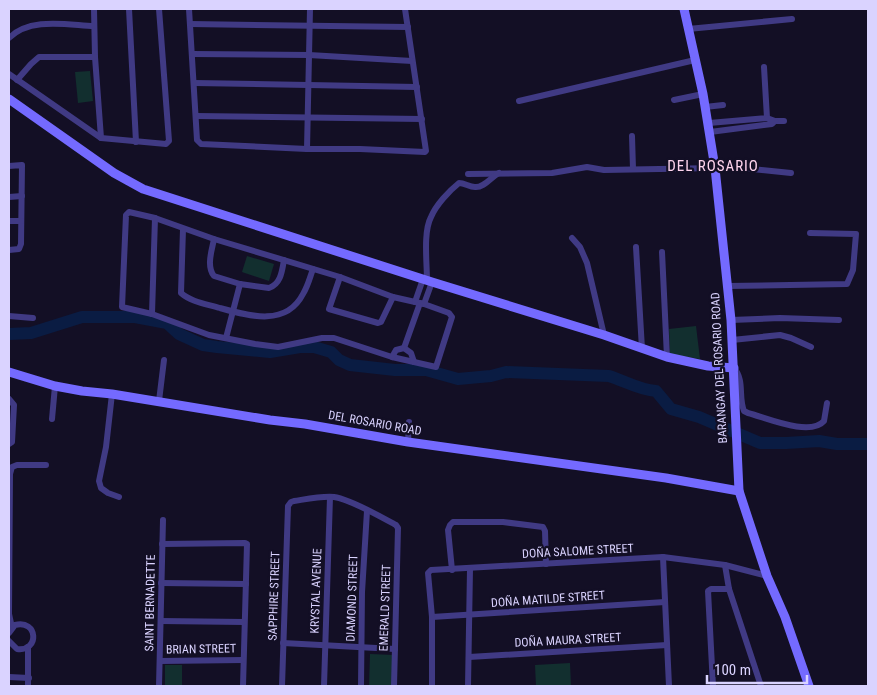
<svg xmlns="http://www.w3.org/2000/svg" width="877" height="695" font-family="'Roboto Condensed',sans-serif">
  <rect width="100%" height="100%" fill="#130f25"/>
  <g fill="#122f2f">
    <path d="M90 71 93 101 78 103 75 72Z"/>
    <path d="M247 256 274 264 269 281 242 272Z"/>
    <path d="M696 326 700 359 670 354 669 329Z"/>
    <path d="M370 654 394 655 393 686H369Z"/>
    <path d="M570 663 571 686H536L535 665Z"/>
    <rect x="165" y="665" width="17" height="21"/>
  </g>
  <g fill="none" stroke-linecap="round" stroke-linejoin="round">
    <path stroke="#0a1c43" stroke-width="12" d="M9 334 31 333 82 317H135L167 323 179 334 203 345 217 347 270 352 300 347H314L331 352 339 360 350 365 395 370H426L458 379 491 376 506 372 609 376C625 381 639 390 656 391L671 409 699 417 760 443H786L819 441 837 444H868"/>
    <g stroke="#403a84" stroke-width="6">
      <path d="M94 9 95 57 101 138"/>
      <path d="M129 9 136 142"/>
      <path d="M189 9 197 140 201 144 307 149H360L425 152 426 151 405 9"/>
      <path d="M190 24 408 27"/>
      <path d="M688 29 792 19"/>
      <path d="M9 38C30 17 67 25 94 26"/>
      <path d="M192 54 309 55 412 61"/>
      <path d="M9 74 101 138 166 144 169 141 159 9"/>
      <path d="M17 80 31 64 39 57H95"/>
      <path d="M194 83 417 87"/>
      <path d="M674 100 703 94"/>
      <path d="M519 101 695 60"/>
      <path d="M705 107 723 105"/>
      <path d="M196 116 422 119"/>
      <path d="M775 121H784"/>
      <path d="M709 123 767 118 764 67"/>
      <path d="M710 132 772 124 775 121 767 118"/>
      <path d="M632 136 633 169"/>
      <path d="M307 149 310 9"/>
      <path d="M715 165 791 173"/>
      <path d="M9 166 22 165 21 244 19 249 9 250"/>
      <path d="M468 174 552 173 587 167 604 170 715 168"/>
      <path d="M9 197 22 196"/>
      <path d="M129 212 155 218 214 239 340 277 393 297 424 304 449 313 452 317 436 367 392 357 334 338H322L278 347 255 344 209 335 152 314 122 307 126 215Z"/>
      <path d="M9 221H21"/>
      <path d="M183 229 181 293C191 302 207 304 220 308 249 316 286 327 303 294 308 286 310 277 313 269"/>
      <path d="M572 238 580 247 587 263 604 335"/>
      <path d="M214 239C212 250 206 266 214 276L240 284 269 288C281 284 282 271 284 260"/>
      <path d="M636 247 642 349"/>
      <path d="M662 252 667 357"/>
      <path d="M340 277 329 309 378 323 381 322 393 297"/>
      <path d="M427 281C427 263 423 232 431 217 436 205 449 191 459 183 465 183 469 187 475 187 484 188 491 177 499 173"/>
      <path d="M727 286 847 284 853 270 856 234 810 233"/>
      <path d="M415 302 423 279"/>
      <path d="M424 304 432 282"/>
      <path d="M152 314 155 218"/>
      <path d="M9 316 33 318"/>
      <path d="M731 320 780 318 839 320"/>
      <path d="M226 338 240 284"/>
      <path d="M732 340 780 335 791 338 811 347"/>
      <path d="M404 348 420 303"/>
      <path d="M392 357 396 350 404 348 411 353 414 362"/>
      <path d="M734 368C745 381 738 396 744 411L748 413C767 418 810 437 824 421L827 403"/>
      <path d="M112 394 106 447 99 481 101 488 108 493 119 497"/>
      <path d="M9 399 14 405 12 442 9 444"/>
      <path d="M159 401 164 360"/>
      <path d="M52 419 55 386"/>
      <path d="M408 442 409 422"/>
      <path d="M162 544 245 543 247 544 243 686"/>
      <path d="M663 557 669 686"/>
      <path d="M725 565 729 589 761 686"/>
      <path d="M452 570 448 530 450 525 453 522H503L543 527 545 531 546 564"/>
      <path d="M161 583 246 584"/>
      <path d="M432 617 665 602"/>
      <path d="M161 621 244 622"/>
      <path d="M12 628 9 614 10 474 12 467 17 465H46"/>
      <path d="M9 633 15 625C38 619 40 652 17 649L9 641"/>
      <path d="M283 643 395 649"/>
      <path d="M469 657 667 645"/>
      <path d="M160 661 243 660"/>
      <path d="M9 677 29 678"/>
      <path d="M28 686V647"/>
      <path d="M159 686 163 520"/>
      <path d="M282 686 288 506 291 502 294 501C307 499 321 496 334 497 350 499 381 517 396 525L398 528 394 686"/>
      <path d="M324 686 330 497"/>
      <path d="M361 686 362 592 367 511"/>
      <path d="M432 686V617L428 573 431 570 663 557 725 565 767 576"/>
      <path d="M468 686 470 569"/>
      <path d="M713 686 708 591 711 589H729"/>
    </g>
    <g stroke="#746aff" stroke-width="9">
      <path d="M684 9 703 94 715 168 731 320 739 491 767 576 785 617 809 686"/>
      <path d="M9 99 114 173 143 189 432 282 604 335 667 357 708 366 734 368"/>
      <path d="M9 372 55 386 82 391 112 394 270 420 305 424 408 442 666 478 739 491"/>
    </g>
  </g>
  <g text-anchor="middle" stroke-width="4.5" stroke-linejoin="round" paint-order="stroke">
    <g font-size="12" fill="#dad3ff" stroke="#130f25">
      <text transform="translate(719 368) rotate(-93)" y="4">BARANGAY DEL ROSARIO ROAD</text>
      <text transform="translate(375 423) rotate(10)" y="4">DEL ROSARIO ROAD</text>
      <text transform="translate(578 551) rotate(-3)" y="4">DOÑA SALOME STREET</text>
      <text transform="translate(316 591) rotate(-88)" y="4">KRYSTAL AVENUE</text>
      <text transform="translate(274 596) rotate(-88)" y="4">SAPPHIRE STREET</text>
      <text transform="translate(352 598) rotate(-88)" y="4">DIAMOND STREET</text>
      <text transform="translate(548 599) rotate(-4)" y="4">DOÑA MATILDE STREET</text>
      <text transform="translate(150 603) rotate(-89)" y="4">SAINT BERNADETTE</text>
      <text transform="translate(385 608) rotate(-88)" y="4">EMERALD STREET</text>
      <text transform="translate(568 640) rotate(-3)" y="4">DOÑA MAURA STREET</text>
      <text transform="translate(201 649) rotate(-1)" y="4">BRIAN STREET</text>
    </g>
    <g font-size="15" letter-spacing="1" fill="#ffd5ee" stroke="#130f25">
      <text x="713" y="171">DEL ROSARIO</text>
    </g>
  </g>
  <rect width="877" height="695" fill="none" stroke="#dad3ff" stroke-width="20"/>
  <path d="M707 675v8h100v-8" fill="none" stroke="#dad3ff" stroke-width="2.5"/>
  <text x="714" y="675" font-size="15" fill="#dad3ff" stroke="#130f25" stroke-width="4" paint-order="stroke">100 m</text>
</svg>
